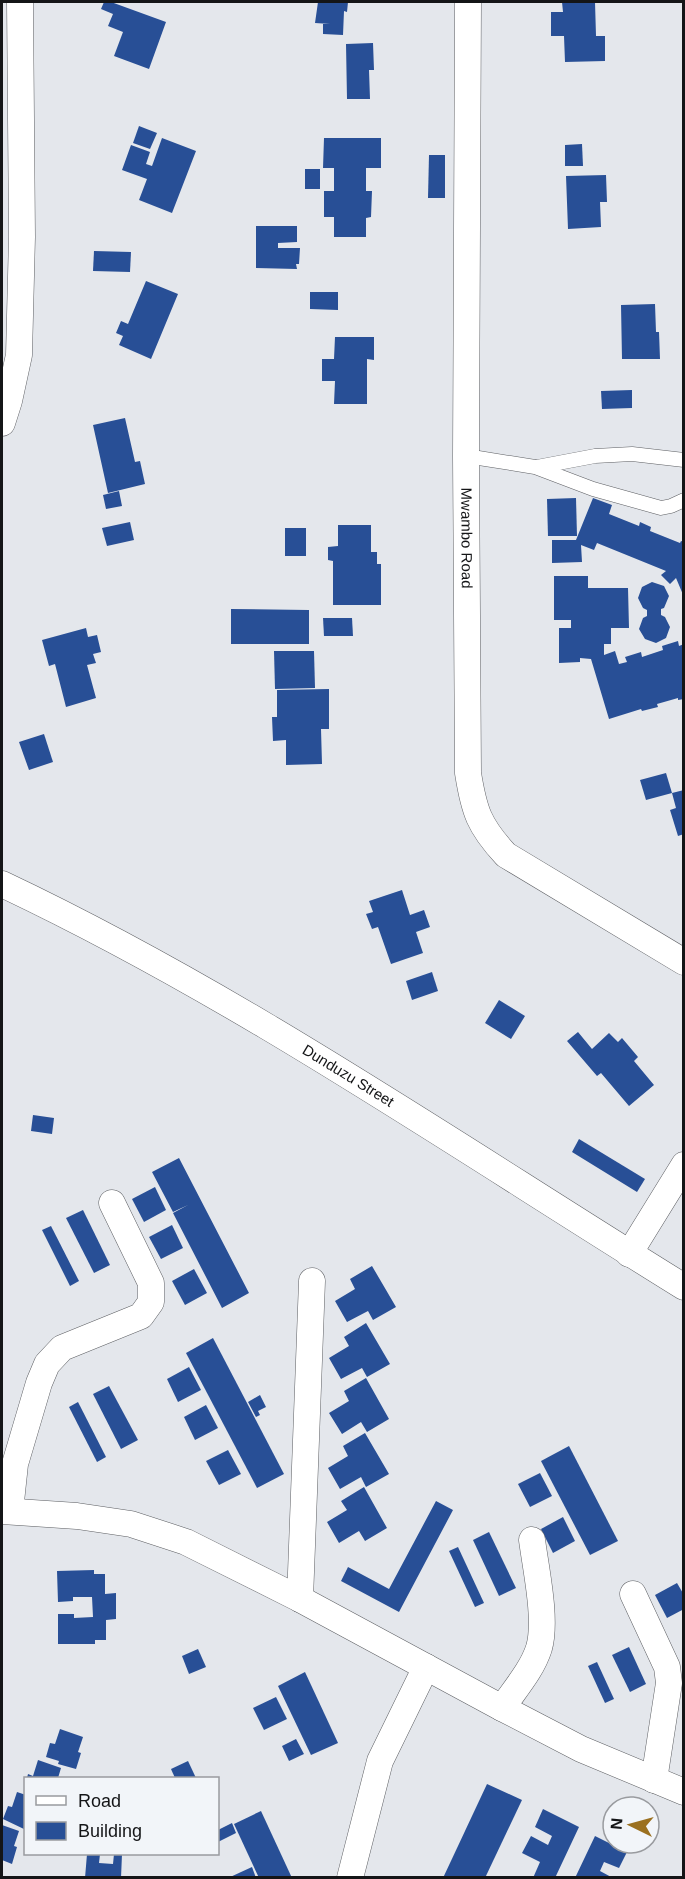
<svg xmlns="http://www.w3.org/2000/svg" width="685" height="1879" font-family="Arial,sans-serif">
  <rect width="100%" height="100%" fill="#e4e7ec"/>
  <g fill="#284f96">
    <path d="M104 2H111L166 22 149 69 114 56 123 32 108 26 113 14 101 9Z"/>
    <path d="M318 2H348L347 12 344 11 343 35 323 34V24H330L315 23Z"/>
    <path d="M562 2H595L596 36H605V61L565 62 564 36H551V12H563Z"/>
    <path d="M373 43 374 70H369L370 99H347L346 44Z"/>
    <path d="M139 126 157 133 150 149 133 143Z"/>
    <path d="M162 138 196 151 172 213 139 200 147 179 122 170 131 145 150 152 146 164 152 166Z"/>
    <path d="M324 138H381V168H366V191H372L371 217 366 218V237H334V217H324V191H334V168H323Z"/>
    <path d="M582 144 583 166H565V145Z"/>
    <path d="M429 155H445V198H428Z"/>
    <rect x="305" y="169" width="15" height="20"/>
    <path d="M606 175 607 202H600L601 227 568 229 566 176Z"/>
    <path d="M256 226H297V242L278 243V248H300L299 264H296L297 269 256 268Z"/>
    <path d="M94 251 131 252 130 272 93 271Z"/>
    <path d="M146 281 178 294 151 359 119 345 123 336 116 333 121 321 128 324Z"/>
    <path d="M310 292H338V310L310 309Z"/>
    <path d="M655 304 656 332H659L660 359H622L621 305Z"/>
    <path d="M335 337H374V360L367 359V404H334L335 381H322V359H334Z"/>
    <path d="M632 390V408L602 409 601 391Z"/>
    <path d="M125 418 135 462 140 461 145 484 108 493 93 425Z"/>
    <path d="M119 491 122 506 106 509 103 495Z"/>
    <path d="M576 498 577 536H548L547 499Z"/>
    <path d="M593 498 612 505 609 514 639 526 640 522 651 527 650 531 680 543 681 541 684 542V597L676 578 670 584 661 575 666 571 597 543 594 550 581 545 582 562 552 563V540H576Z"/>
    <path d="M130 522 134 540 107 546 102 528Z"/>
    <path d="M338 525H371V552H377V564H381V605H333V561L328 560V547L338 546Z"/>
    <rect x="285" y="528" width="21" height="28"/>
    <path d="M554 576H588V588H628L629 628H611V644H604V655L615 651 619 664 627 662 625 657 641 652 642 657 663 650 662 646 678 641 679 646 684 644V699L678 700V698L657 704 658 707 642 711 641 709 609 719 591 659 580 658V662L559 663V628H571V620H554Z"/>
    <path d="M652 582 664 586 669 596 664 608 661 609V615L665 617 670 627 666 638 656 643 645 639 639 629 643 618 647 616V610L643 608 638 598 642 587Z"/>
    <path d="M231 609 309 610V644H231Z"/>
    <path d="M323 618H352L353 636H324Z"/>
    <path d="M86 628 88 637 97 635 101 652 93 654 96 663 87 665 96 698 66 707 55 664 49 666 42 640Z"/>
    <path d="M274 651H314L315 688 275 689Z"/>
    <path d="M329 689V729H321L322 764 286 765V740L273 741 272 717H277V690Z"/>
    <path d="M44 734 53 762 29 770 19 742Z"/>
    <path d="M666 773 672 793 646 800 640 780Z"/>
    <path d="M684 790V834L678 836 670 810 676 808 672 793Z"/>
    <path d="M402 890 410 915 424 910 430 927 416 932 423 953 391 964 378 927 372 929 366 914 373 912 369 901Z"/>
    <path d="M432 972 438 991 412 1000 406 981Z"/>
    <path d="M499 1000 525 1016 511 1039 485 1023Z"/>
    <path d="M578 1032 592 1049 609 1033 618 1042 622 1038 638 1057 634 1061 654 1085 629 1106 601 1073 597 1076 567 1041Z"/>
    <path d="M33 1115 54 1118 52 1134 31 1131Z"/>
    <path d="M579 1139 645 1179 637 1192 572 1152Z"/>
    <path d="M179 1158 249 1293 222 1308 173 1213 188 1205 173 1212 152 1172Z"/>
    <path d="M155 1187 166 1210 144 1222 132 1199Z"/>
    <path d="M83 1210 110 1265 94 1273 66 1218Z"/>
    <path d="M172 1225 183 1248 161 1259 149 1237Z"/>
    <path d="M51 1226 79 1281 70 1286 42 1230Z"/>
    <path d="M372 1266 396 1307 373 1320 368 1311 347 1322 335 1301 355 1289 350 1279Z"/>
    <path d="M194 1269 207 1293 185 1305 172 1281Z"/>
    <path d="M366 1323 390 1364 367 1377 362 1368 341 1379 329 1358 349 1346 344 1337Z"/>
    <path d="M213 1338 284 1474 257 1488 186 1353Z"/>
    <path d="M189 1367 201 1390 178 1402 167 1379Z"/>
    <path d="M366 1378 389 1419 367 1432 361 1422 342 1434 329 1413 349 1401 344 1391Z"/>
    <path d="M109 1386 138 1440 121 1449 93 1394Z"/>
    <path d="M260 1395 266 1407 258 1411 260 1415 256 1417 248 1402Z"/>
    <path d="M78 1402 106 1457 97 1462 69 1407Z"/>
    <path d="M206 1405 218 1428 195 1440 184 1417Z"/>
    <path d="M365 1433 389 1474 366 1487 361 1477 340 1489 328 1468 348 1456 343 1446Z"/>
    <path d="M569 1446 618 1541 590 1555 541 1461Z"/>
    <path d="M228 1450 241 1474 219 1485 206 1461Z"/>
    <path d="M540 1473 552 1496 530 1507 518 1484Z"/>
    <path d="M364 1487 387 1528 365 1541 359 1531 339 1543 327 1522 347 1510 341 1501Z"/>
    <path d="M436 1501 453 1510 399 1612 341 1581 348 1567 389 1589Z"/>
    <path d="M563 1517 575 1541 553 1553 541 1529Z"/>
    <path d="M489 1532 516 1588 499 1596 473 1540Z"/>
    <path d="M458 1547 484 1603 475 1607 449 1551Z"/>
    <path d="M94 1570V1574H105V1594L116 1593V1619L106 1620V1640H95V1644H58V1614H74V1618L93 1617 92 1597H73V1601L58 1602 57 1571Z"/>
    <path d="M677 1583 684 1595V1609L667 1618 655 1595Z"/>
    <path d="M629 1647 646 1684 630 1692 612 1655Z"/>
    <path d="M198 1649 206 1667 189 1674 182 1656Z"/>
    <path d="M597 1662 614 1699 605 1703 588 1666Z"/>
    <path d="M305 1672 338 1743 311 1755 278 1686Z"/>
    <path d="M276 1697 287 1719 264 1730 253 1708Z"/>
    <path d="M60 1729 83 1737 78 1752 81 1753 76 1769 58 1764 59 1761 46 1757 50 1743 55 1744Z"/>
    <path d="M296 1739 304 1754 289 1761 282 1746Z"/>
    <path d="M38 1760 61 1768 58 1778H27L28 1774 33 1776Z"/>
    <path d="M188 1761 196 1778H175L171 1769Z"/>
    <path d="M487 1784 522 1800 485 1878H443Z"/>
    <path d="M17 1792 26 1795V1830L3 1819 8 1806 12 1807Z"/>
    <path d="M543 1809 579 1827 555 1878H533L540 1862 522 1853 531 1836 548 1845 552 1836 535 1827Z"/>
    <path d="M261 1811 292 1878H259L234 1824Z"/>
    <path d="M232 1823 236 1833 218 1842V1830Z"/>
    <path d="M2 1825 19 1831 14 1846 17 1847 12 1864 2 1860Z"/>
    <path d="M595 1836 627 1852 619 1868 604 1862 600 1871 613 1878H575Z"/>
    <path d="M87 1854H100L99 1863 113 1864 114 1854H122L121 1878H85Z"/>
    <path d="M252 1867 256 1878H228Z"/>
  </g>
  <g fill="none" stroke-linecap="round" stroke-linejoin="round">
    <defs>
      <g id="lane">
        <path d="M466 456 535 467 593 489 661 508 671 506 684 500"/>
        <path d="M537 467 595 456 632 454 684 460"/>
      </g>
      <g id="street">
        <path id="s1" d="M468 2 466 456 468 773C474 811 479 826 506 855L684 962"/>
        <path d="M2 423 9 401 19 355 22 237 20 2"/>
        <path id="s2" d="M2 884C241 997 459 1148 684 1287"/>
        <path d="M629 1254 684 1165"/>
        <path d="M2 1511 77 1516 131 1524 186 1542 300 1599 502 1708 581 1749 684 1792"/>
        <path d="M10 1511 15 1464 39 1383 47 1364 62 1348 141 1316 151 1302V1283L112 1203"/>
        <path d="M633 1594 667 1667 669 1683 654 1780"/>
        <path d="M300 1599 312 1281"/>
        <path d="M502 1708C515 1689 532 1670 539 1648 547 1620 536 1570 532 1540"/>
        <path d="M350 1878 380 1761 426 1667"/>
      </g>
    </defs>
    <use href="#lane" stroke="#5d5f63" stroke-width="15"/>
    <use href="#street" stroke="#5d5f63" stroke-width="27"/>
    <use href="#lane" stroke="#fff" stroke-width="14"/>
    <use href="#street" stroke="#fff" stroke-width="26"/>
  </g>
  <g text-anchor="middle" stroke-width="6" stroke-linejoin="round" paint-order="stroke">
    <g font-size="15" fill="#141517" stroke="#f2f5f9">
      <text dy="5" stroke="none"><textPath href="#s1" startOffset="536">Mwambo Road</textPath></text>
      <text dy="5" stroke="none"><textPath href="#s2" startOffset="396">Dunduzu Street</textPath></text>
    </g>
  </g>
  <rect width="685" height="1879" fill="none" stroke="#141517" stroke-width="6"/>
  <rect x="24" y="1777" width="195" height="78" fill="#f2f5f9" stroke="#999b9f" stroke-width="1.5"/>
  <rect x="36" y="1796" width="30" height="9" fill="#ffffff" stroke="#999b9f" stroke-width="1.5"/>
  <text x="78" y="1807" font-size="18" fill="#141517">Road</text>
  <rect x="36" y="1822" width="30" height="18" fill="#284f96" stroke="#999b9f" stroke-width="1.5"/>
  <text x="78" y="1837" font-size="18" fill="#141517">Building</text>
  <g transform="translate(631 1825) rotate(275)"><circle r="28" fill="#f2f5f9" stroke="#999b9f" stroke-width="1.5"/>
  <path d="M0-4.5L10 22L0 15L-10 22Z" fill="#9b701f"/>
  <text y="-9" font-size="16" font-weight="bold" text-anchor="middle" fill="#141517">N</text>
  </g>
</svg>
